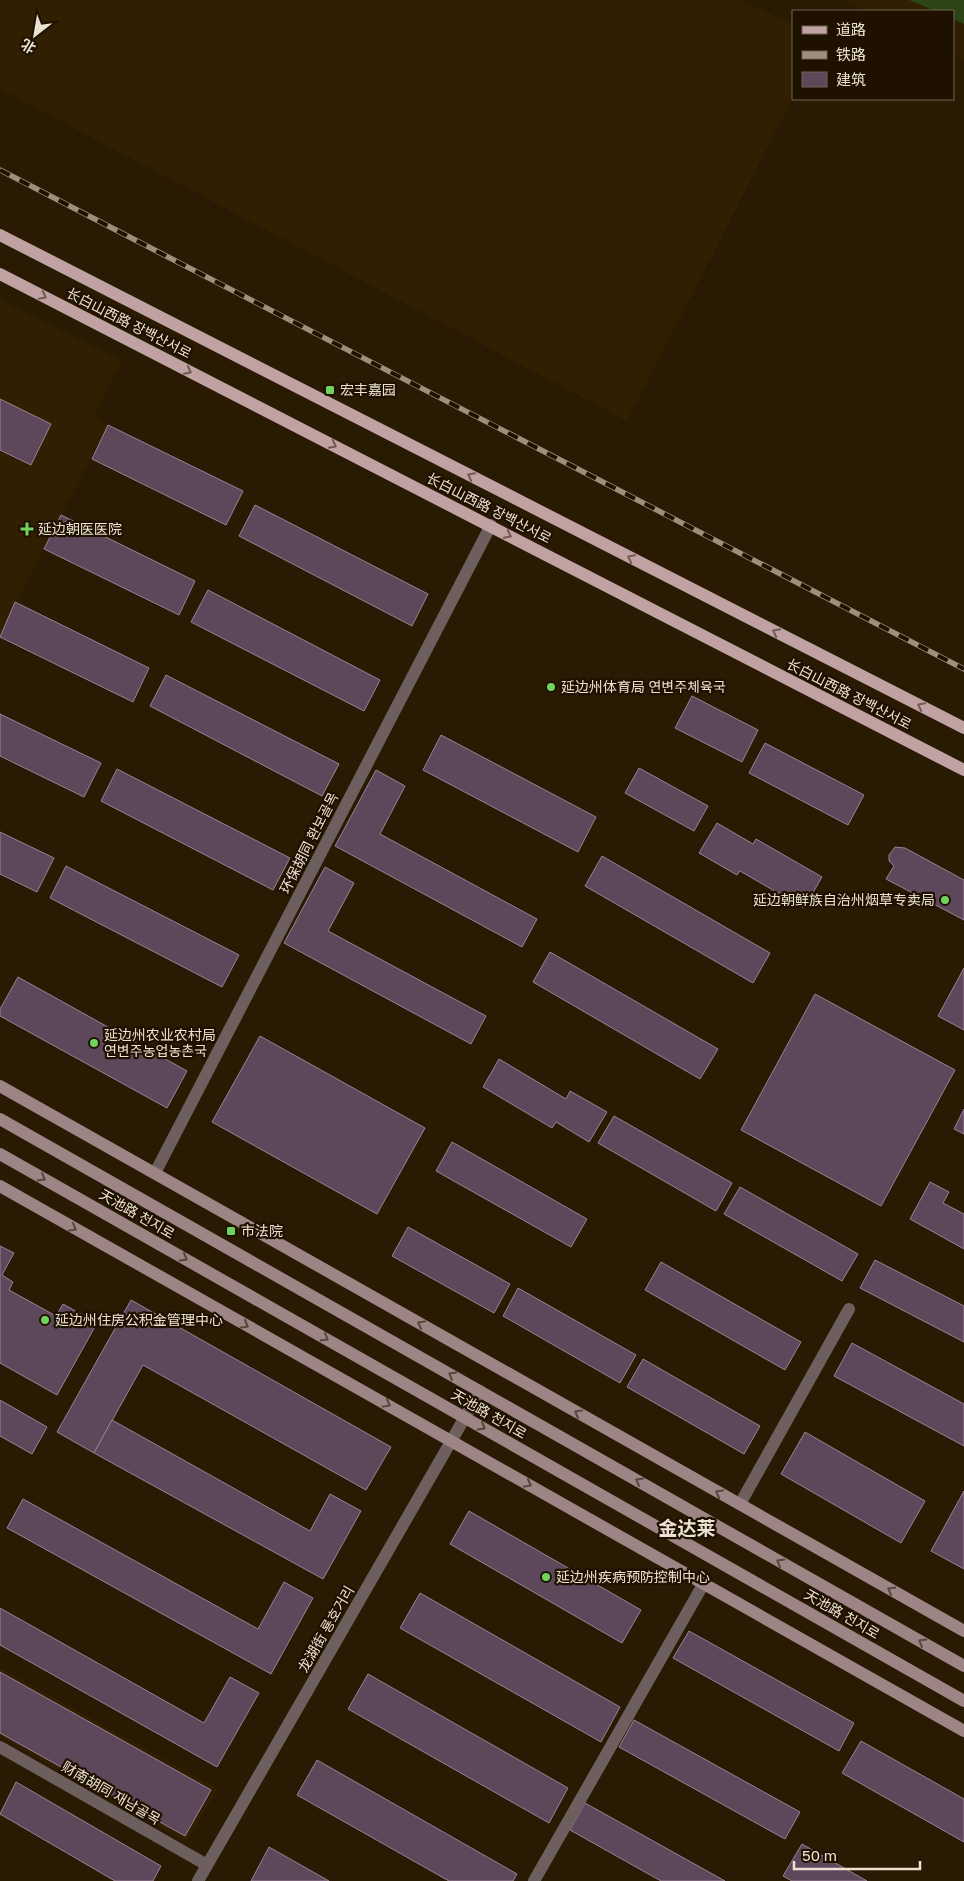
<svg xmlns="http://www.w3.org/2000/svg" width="964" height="1881" font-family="'Golos Text','Noto Sans SC','Noto Sans KR',sans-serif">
  <rect width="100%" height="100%" fill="#291a03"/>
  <g fill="#311f01">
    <path d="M0 0H740L793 24V98L627 421 0 89Z"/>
    <path d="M842 0H964V61L953 54V11H868Z"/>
    <path d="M0 300 122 361 94 416 108 424 0 634Z"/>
    <path d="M0 1668 218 1789 186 1842 0 1737Z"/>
  </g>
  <path fill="#2d4414" d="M909 0H964V24L953 19V11H935Z"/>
  <g fill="#5d475b" stroke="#9a8197">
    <path d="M0 399 51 424 31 465 0 450Z"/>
    <path d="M108 425 243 491 226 525 92 459Z"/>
    <path d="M255 505 428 594 412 626 239 536Z"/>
    <path d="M61 515 195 581 179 615 44 549Z"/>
    <path d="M208 590 380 680 364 711 191 622Z"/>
    <path d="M15 602 149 668 133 702 0 637Z"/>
    <path d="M166 675 339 764 322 796 150 706Z"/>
    <path d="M692 696 758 730 742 762 675 728Z"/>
    <path d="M0 714 101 763 84 797 0 756Z"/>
    <path d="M441 735 596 817 578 852 423 770Z"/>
    <path d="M765 743 864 795 848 825 749 773Z"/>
    <path d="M639 768 708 806 694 831 625 793Z"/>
    <path d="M117 769 290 858 273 890 101 801Z"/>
    <path d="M376 770 405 786 380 834 537 919 522 947 335 846Z"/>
    <path d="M717 823 753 844 756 839 822 877 804 908 740 871 737 875 699 853Z"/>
    <path d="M0 832 54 858 37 892 0 874Z"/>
    <path d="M895 847 905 848 964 880V920L886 879 894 866 889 861V855Z"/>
    <path d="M602 856 770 953 753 983 585 886Z"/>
    <path d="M66 866 239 955 222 987 50 898Z"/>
    <path d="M325 867 354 883 328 931 486 1016 471 1044 284 943Z"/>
    <path d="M550 952 718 1049 700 1079 533 982Z"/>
    <path d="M964 968V1030L938 1016Z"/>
    <path d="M18 977 187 1071 167 1108 0 1016V1009Z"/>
    <path d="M815 994 955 1070 881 1206 741 1130Z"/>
    <path d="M260 1036 425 1128 377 1214 212 1122Z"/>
    <path d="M499 1059 566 1099 570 1091 607 1112 589 1142 556 1122 552 1128 483 1087Z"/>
    <path d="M964 1109V1134L954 1129Z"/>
    <path d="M614 1116 732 1183 716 1211 598 1143Z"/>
    <path d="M452 1142 587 1219 571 1247 436 1171Z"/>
    <path d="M930 1182 949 1192 943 1203 964 1214V1249L910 1219Z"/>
    <path d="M740 1187 858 1254 842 1281 724 1214Z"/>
    <path d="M408 1227 510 1284 494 1313 392 1256Z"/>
    <path d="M0 1246 14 1253 2 1275 13 1282 9 1290 56 1316 63 1304 97 1323 57 1395 0 1363Z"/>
    <path d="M875 1260 964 1306V1342L860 1288Z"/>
    <path d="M661 1262 801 1342 785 1370 645 1290Z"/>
    <path d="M518 1288 636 1355 620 1383 503 1316Z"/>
    <path d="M131 1300 391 1447 366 1490 143 1365 94 1453 57 1432Z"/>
    <path d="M852 1343 964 1404V1446L834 1376Z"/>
    <path d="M643 1359 760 1426 744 1454 627 1387Z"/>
    <path d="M0 1400 47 1427 32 1454 0 1436Z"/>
    <path d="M112 1420 310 1531 330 1494 361 1511 323 1579 94 1453Z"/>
    <path d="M805 1432 925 1501 901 1543 781 1474Z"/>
    <path d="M964 1491V1569L931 1551Z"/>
    <path d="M23 1499 258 1629 284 1582 313 1598 271 1674 7 1528Z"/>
    <path d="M469 1511 641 1610 622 1643 450 1544Z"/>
    <path d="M420 1593 620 1707 601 1742 400 1628Z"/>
    <path d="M0 1608 204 1723 230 1677 259 1693 217 1767 0 1645Z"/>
    <path d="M689 1631 854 1723 839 1751 673 1658Z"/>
    <path d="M0 1672 211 1790 185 1836 0 1733Z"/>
    <path d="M368 1674 568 1788 549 1823 348 1709Z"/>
    <path d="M634 1720 800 1812 785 1839 619 1747Z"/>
    <path d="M861 1741 964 1799V1842L842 1773Z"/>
    <path d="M317 1760 517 1874 513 1881H449L297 1795Z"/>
    <path d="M16 1782 161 1866 153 1881H115L0 1814Z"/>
    <path d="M585 1803 725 1881H661L570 1830Z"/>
    <path d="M802 1844 867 1881H792L783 1876Z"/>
    <path d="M269 1847 329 1881H251Z"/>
  </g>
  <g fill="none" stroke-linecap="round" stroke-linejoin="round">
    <g stroke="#6e5f5f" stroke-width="12">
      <path d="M155 1173 491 525"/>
      <path d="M740 1504 849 1309"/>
      <path d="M0 1747 207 1865"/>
      <path d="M198 1881 480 1391"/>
      <path d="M534 1881 704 1583"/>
    </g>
    <g stroke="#9d8585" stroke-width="12">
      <path d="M0 1086 964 1631"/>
      <path d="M0 1119 964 1666"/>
      <path d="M0 1154 964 1701"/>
      <path d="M0 1186 964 1731"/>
    </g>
    <g stroke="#c1a2a3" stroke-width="12">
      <path d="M0 235 964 728"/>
      <path d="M0 274 964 770"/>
    </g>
    <defs>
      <path id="rail" d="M0 170 964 669"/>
    </defs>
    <use href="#rail" stroke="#9b8f7d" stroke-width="5.5"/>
    <use href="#rail" stroke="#1f1100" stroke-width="4" stroke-dasharray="11" stroke-linecap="butt"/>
  </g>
  <defs><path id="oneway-chevron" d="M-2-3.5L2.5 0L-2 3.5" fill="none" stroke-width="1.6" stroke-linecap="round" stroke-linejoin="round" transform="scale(1.25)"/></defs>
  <g stroke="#705a52">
    <use href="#oneway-chevron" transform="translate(43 296) rotate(27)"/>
    <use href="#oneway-chevron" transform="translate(188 371) rotate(27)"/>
    <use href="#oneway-chevron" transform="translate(333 445) rotate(27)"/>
    <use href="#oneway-chevron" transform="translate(471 476) rotate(-153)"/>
    <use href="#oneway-chevron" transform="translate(508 535) rotate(27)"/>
    <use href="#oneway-chevron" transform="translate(631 558) rotate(-153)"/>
    <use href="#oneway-chevron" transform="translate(776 632) rotate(-153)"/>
    <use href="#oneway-chevron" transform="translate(921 706) rotate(-153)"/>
  </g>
  <g stroke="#58453c">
    <use href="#oneway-chevron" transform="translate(42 1178) rotate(30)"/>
    <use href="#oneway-chevron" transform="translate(73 1228) rotate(29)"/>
    <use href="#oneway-chevron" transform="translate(184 1258) rotate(30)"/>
    <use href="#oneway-chevron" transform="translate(421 1324) rotate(-151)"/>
    <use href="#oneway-chevron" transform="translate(245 1325) rotate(29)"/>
    <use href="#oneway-chevron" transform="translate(325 1338) rotate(30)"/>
    <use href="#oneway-chevron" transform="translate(452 1375) rotate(-150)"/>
    <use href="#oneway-chevron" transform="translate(387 1404) rotate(29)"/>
    <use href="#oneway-chevron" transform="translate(578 1413) rotate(-151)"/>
    <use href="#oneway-chevron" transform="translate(482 1427) rotate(30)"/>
    <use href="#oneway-chevron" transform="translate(639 1481) rotate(-150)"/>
    <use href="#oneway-chevron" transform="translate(528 1484) rotate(29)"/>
    <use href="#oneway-chevron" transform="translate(719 1493) rotate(-151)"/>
    <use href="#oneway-chevron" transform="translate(780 1562) rotate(-150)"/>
    <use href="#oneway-chevron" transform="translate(891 1590) rotate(-150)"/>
    <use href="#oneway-chevron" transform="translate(922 1642) rotate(-150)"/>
  </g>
  <g fill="#70d35e" stroke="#1f1100" stroke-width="2">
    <rect x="325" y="385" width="10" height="10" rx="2.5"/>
    <path d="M24.5 521.5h5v5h5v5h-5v5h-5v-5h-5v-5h5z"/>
    <circle cx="551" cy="687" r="5"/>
    <circle cx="945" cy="900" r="5"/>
    <circle cx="94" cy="1043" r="5"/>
    <rect x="226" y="1226" width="10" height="10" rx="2.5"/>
    <circle cx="45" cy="1320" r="5"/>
    <circle cx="546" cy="1577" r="5"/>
  </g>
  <g text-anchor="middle" stroke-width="4.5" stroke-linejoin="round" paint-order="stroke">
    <g font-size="14" fill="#ece2d4" stroke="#1f1100">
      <text transform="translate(129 323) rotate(27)" y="5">长白山西路 장백산서로</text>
      <text transform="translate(489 508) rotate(27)" y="5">长白山西路 장백산서로</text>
      <text transform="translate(849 694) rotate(27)" y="5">长白山西路 장백산서로</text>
      <text transform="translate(309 843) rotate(-63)" y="5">环保胡同 환보골목</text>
      <text transform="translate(137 1214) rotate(30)" y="5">天池路 천지로</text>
      <text transform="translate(489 1414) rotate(30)" y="5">天池路 천지로</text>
      <text transform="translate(842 1614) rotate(30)" y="5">天池路 천지로</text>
      <text transform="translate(326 1629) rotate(-60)" y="5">龙湖街 룡호거리</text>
      <text transform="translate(111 1793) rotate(30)" y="5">财南胡同 재남골목</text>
    </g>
    <g font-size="14" fill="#ece2d4" stroke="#1f1100" text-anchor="start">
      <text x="340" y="395">宏丰嘉园</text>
      <text x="38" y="534">延边朝医医院</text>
      <text x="561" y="692">延边州体育局 연변주체육국</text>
      <text x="935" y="905" text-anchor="end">延边朝鲜族自治州烟草专卖局</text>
      <text x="104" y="1040">延边州农业农村局<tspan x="104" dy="16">연변주농업농촌국</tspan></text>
      <text x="241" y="1236">市法院</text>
      <text x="55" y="1325">延边州住房公积金管理中心</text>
      <text x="556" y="1582">延边州疾病预防控制中心</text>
    </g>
    <g font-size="19" font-weight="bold" fill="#ece2d4" stroke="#1f1100">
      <text x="687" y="1535">金达莱</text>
    </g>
  </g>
  <rect x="792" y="10" width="162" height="90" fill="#1f1100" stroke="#716555"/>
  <rect x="802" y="26" width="25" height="8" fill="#c1a2a3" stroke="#716555"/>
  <text x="836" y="35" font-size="15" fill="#ece2d4">道路</text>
  <rect x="802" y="51" width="25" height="8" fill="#9b8f7d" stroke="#716555"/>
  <text x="836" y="60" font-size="15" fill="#ece2d4">铁路</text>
  <rect x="802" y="72" width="25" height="15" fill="#5d475b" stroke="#716555"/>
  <text x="836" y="85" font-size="15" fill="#ece2d4">建筑</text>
  <g transform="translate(35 35) rotate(211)" stroke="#1f1100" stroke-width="4" paint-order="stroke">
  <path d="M0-4L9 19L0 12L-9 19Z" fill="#ece2d4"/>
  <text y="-8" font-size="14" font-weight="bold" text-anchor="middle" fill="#ece2d4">北</text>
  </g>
  <path d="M794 1861v8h126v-8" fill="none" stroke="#ece2d4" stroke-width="2.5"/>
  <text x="802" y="1861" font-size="15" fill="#ece2d4" stroke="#1f1100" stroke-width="4" paint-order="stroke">50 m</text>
</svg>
